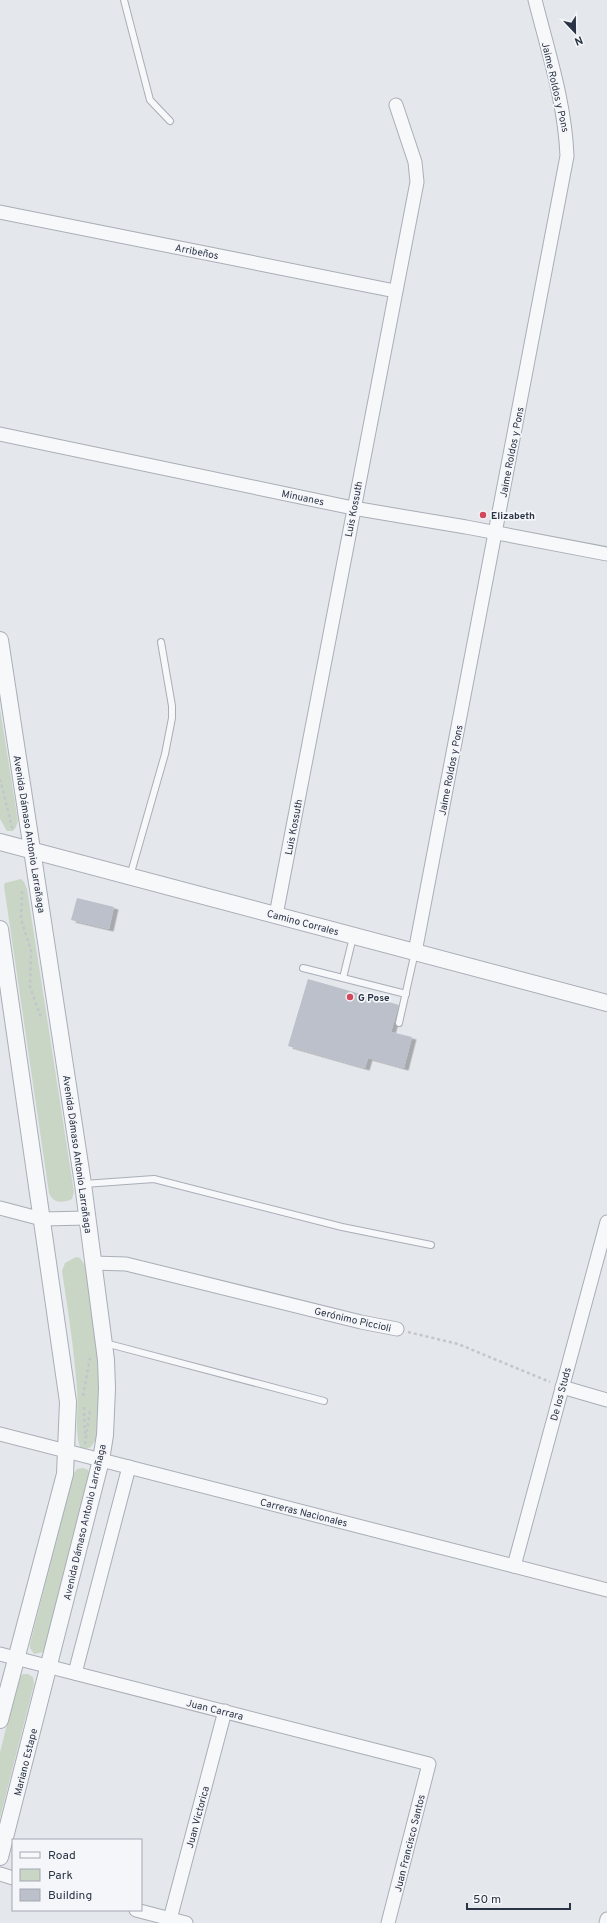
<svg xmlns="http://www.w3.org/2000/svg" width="607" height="1923" font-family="Overpass,sans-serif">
  <defs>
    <filter id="shadow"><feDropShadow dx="4.5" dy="2.5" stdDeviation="0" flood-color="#0004"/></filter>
  </defs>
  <rect width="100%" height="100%" fill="#e4e7ec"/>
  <g fill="#c9d6c5">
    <path d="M0 709 18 821 16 827 13 831H7L0 819Z"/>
    <path d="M21 879 24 882 27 889 74 1192 72 1199C63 1203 53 1204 49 1193L4 886 5 883Z"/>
    <path d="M76 1257 80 1258 86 1267 97 1339 99 1400 96 1439 91 1447 85 1449 80 1447C74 1429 79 1408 77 1389 74 1349 68 1310 62 1271L65 1263Z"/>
    <path d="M83 1468 88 1470 90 1475 46 1646 43 1652 34 1654 30 1648V1644L73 1474 77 1469Z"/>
    <path d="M23 1674H28L33 1677 34 1684 0 1818V1752L19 1677Z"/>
  </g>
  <g fill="#bbc0ca" filter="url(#shadow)">
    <path d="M77 898 114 907 109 929 71 920Z"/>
    <path d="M308 979 399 1005 391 1032 412 1037 404 1068 368 1058 365 1068 288 1046Z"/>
  </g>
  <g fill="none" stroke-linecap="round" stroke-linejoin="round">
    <defs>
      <g id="service">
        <path d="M124 0 150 100 170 121"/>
        <path d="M130 876 165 754 172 718V706L161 642"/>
        <path d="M303 968 406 994"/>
        <path d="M343 978 353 937"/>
        <path d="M399 1023 415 952"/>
        <path d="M84 1184 154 1179 342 1227 431 1245"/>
        <path d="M105 1343 324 1401"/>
      </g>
      <g id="minor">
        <path d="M0 212 395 291"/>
        <path d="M0 434 353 508 466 527 607 554"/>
        <path d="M276 915 417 182 415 162 396 105"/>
        <path d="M415 952 567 156C565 103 548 51 535 0"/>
        <path d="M0 1208 42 1219 88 1218"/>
        <path d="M93 1263 126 1264 361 1322 397 1329"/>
        <path d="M562 1387 607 1400"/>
        <path d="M0 1434 607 1590"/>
        <path d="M514 1566 607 1222"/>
        <path d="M0 1654 429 1764 388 1923"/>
        <path d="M75 1673 129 1467"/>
        <path d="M0 1874 13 1878"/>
        <path d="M136 1910 186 1923"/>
        <path d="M169 1923 225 1711"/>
        <path d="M606 1923 607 1919"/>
      </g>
      <g id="tertiary">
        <path d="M0 640 83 1184 106 1360 107 1388 105 1435 101 1460 0 1857"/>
        <path d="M0 842 607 1003"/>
        <path d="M0 929 68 1402 65 1474 0 1720"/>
      </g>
    </defs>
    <use href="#service" stroke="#a9aeb7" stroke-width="8"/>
    <use href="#minor" stroke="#a9aeb7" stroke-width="15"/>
    <use href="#tertiary" stroke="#a9aeb7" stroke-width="18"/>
    <g stroke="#c2c5cb" stroke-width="2.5" stroke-dasharray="3 3" stroke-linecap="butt">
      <path d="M0 779 13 831"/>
      <path d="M22 891 21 919 31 950 30 987 41 1017"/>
      <path d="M408 1332 458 1344 550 1382"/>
      <path d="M83 1396 90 1358"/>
      <path d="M84 1407 85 1438"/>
      <path d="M85 1444 90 1410"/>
    </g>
    <use href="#service" stroke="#f7f8fa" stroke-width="6"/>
    <use href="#minor" stroke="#f7f8fa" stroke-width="13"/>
    <use href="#tertiary" stroke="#f7f8fa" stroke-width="16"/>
  </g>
  <g fill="#d1495b" stroke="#f4f6f9" stroke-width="1.5">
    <circle cx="483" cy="515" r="4"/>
    <circle cx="350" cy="997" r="4"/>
  </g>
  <g text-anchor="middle" stroke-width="3.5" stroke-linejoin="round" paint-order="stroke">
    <g font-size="10" fill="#2b3445" stroke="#f4f6f9">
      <text transform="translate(556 87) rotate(77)" y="4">Jaime Roldos y Pons</text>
      <text transform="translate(197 251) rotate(11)" y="4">Arribeños</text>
      <text transform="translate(511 452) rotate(-79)" y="4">Jaime Roldos y Pons</text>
      <text transform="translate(303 497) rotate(12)" y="4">Minuanes</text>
      <text transform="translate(353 509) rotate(-79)" y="4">Luis Kossuth</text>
      <text transform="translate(450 770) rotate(-79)" y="4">Jaime Roldos y Pons</text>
      <text transform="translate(293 827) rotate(-79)" y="4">Luis Kossuth</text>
      <text transform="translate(30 834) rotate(81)" y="4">Avenida Dámaso Antonio Larrañaga</text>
      <text transform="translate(303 922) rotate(15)" y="4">Camino Corrales</text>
      <text transform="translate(78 1154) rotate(82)" y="4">Avenida Dámaso Antonio Larrañaga</text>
      <text transform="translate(353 1319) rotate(13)" y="4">Gerónimo Piccioli</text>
      <text transform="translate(560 1394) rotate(-75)" y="4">De los Studs</text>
      <text transform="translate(304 1512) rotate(14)" y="4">Carreras Nacionales</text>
      <text transform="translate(84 1522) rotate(-77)" y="4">Avenida Dámaso Antonio Larrañaga</text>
      <text transform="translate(215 1709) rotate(14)" y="4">Juan Carrara</text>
      <text transform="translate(25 1762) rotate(-76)" y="4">Mariano Estape</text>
      <text transform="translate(197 1817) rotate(-75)" y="4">Juan Victorica</text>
      <text transform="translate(409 1843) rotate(-76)" y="4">Juan Francisco Santos</text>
    </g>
    <g font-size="10" font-weight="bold" fill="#2b3445" stroke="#f4f6f9" text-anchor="start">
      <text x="491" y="519">Elizabeth</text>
      <text x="358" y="1001">G Pose</text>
    </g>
  </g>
  <rect x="12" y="1839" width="130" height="72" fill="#f4f6f9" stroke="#a4a8b1"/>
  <rect x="20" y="1852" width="20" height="6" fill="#f7f8fa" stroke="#a4a8b1"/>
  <text x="48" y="1859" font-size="12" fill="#2b3445">Road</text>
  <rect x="20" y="1869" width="20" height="12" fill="#c9d6c5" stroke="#a4a8b1"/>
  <text x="48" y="1879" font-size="12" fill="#2b3445">Park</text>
  <rect x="20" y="1889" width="20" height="12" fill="#bbc0ca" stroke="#a4a8b1"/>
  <text x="48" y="1899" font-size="12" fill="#2b3445">Building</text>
  <g transform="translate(575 32) rotate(158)" stroke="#f4f6f9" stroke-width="3" paint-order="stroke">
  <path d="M0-3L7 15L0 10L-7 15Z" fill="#2b3445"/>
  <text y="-6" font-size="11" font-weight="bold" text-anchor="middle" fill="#2b3445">N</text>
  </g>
  <path d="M467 1903v6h103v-6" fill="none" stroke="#2b3445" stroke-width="2"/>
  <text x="473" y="1903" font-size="12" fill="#2b3445" stroke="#f4f6f9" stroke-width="3" paint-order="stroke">50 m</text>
</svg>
